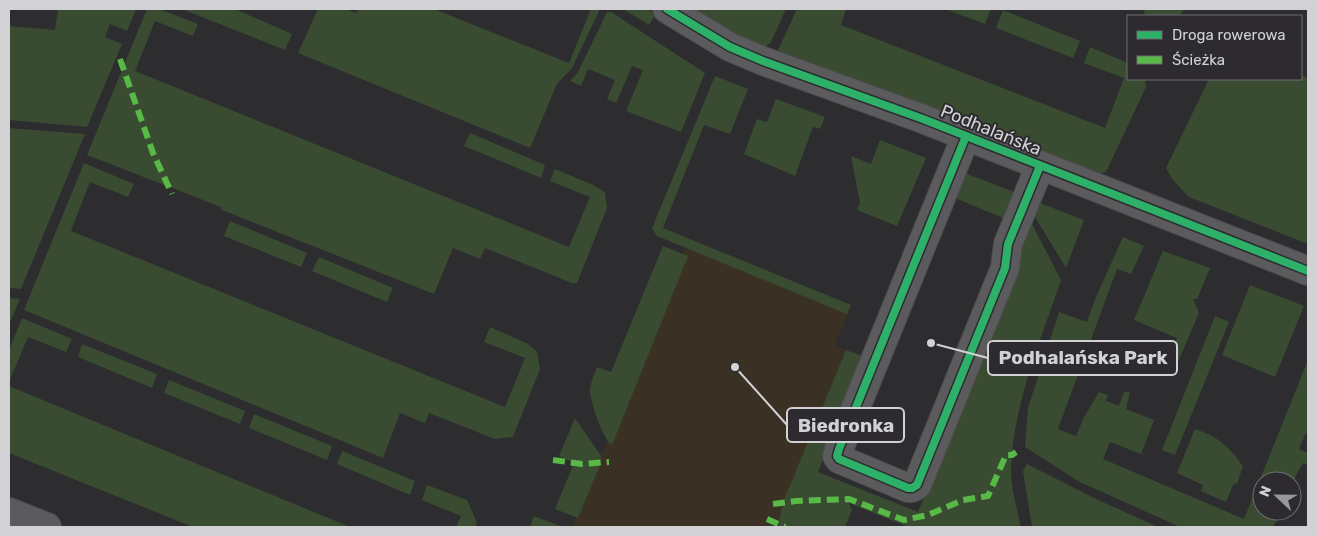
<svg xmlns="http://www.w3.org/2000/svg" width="1317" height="536" font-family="Rubik,sans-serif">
  <rect width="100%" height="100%" fill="#2d2c2f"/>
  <path fill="#3a3124" d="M689 239 851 305 835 345 846 350 783 502 778 527H572Z"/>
  <g fill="#394c32">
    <path d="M58 9H136L127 31 110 24 105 37 122 44 87 127 9 120V26L55 30Z"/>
    <path d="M147 9H159L198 24 193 36 155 21 135 71 569 247 590 197 550 181 555 169 593 185 605 192 607 208 577 283H572L485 248 480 259 453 248 434 294 222 210 221 207 87 155Z"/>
    <path d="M182 9H235L292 34 285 50Z"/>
    <path d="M318 9H346L356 13 358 9H434L569 63 591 9H600L572 68 557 84 530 148 298 53Z"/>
    <path d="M623 9H647L656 14 649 25Z"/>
    <path d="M687 9H786L771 42 765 47 730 34Z"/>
    <path d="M797 9H846L841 25 1105 128 1124 78 1084 63 1090 47 1128 63V79H1145L1146 87 1106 172 1095 175 785 56 778 50Z"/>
    <path d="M945 9H991L985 24Z"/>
    <path d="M1144 9H1184L1180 16H1145Z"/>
    <path d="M1003 10 1080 41 1073 58 996 28Z"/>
    <path d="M607 12H611L705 73 681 132 626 111 643 70 632 66 616 103 607 99 615 80 588 69 581 86 570 81 578 72Z"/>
    <path d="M1301 75 1308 78V244L1189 197 1172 179 1166 168 1209 79H1301Z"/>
    <path d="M715 76 748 89 730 134 704 125 663 228 851 305 847 314 657 236 652 228Z"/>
    <path d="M776 99 825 117 820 129 813 127 795 176 744 154 757 119 767 122Z"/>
    <path d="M9 128 85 134 21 289 9 288Z"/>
    <path d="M470 133 545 165 541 178 464 146Z"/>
    <path d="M880 140 926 158 897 226 857 210 860 203 851 156 871 164Z"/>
    <path d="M84 163 134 184 128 197 90 182 71 231 505 407 525 358 484 342 490 327 528 344 537 352 540 369 513 437 495 439 429 413 425 423 400 413 383 458 24 310Z"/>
    <path d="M965 173 1019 194 1008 220 955 198Z"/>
    <path d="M1040 203 1084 220 1066 268 1035 217Z"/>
    <path d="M230 221 307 253 301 267 224 236Z"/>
    <path d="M1032 224 1061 280C1041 339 1012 409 1011 470 1011 489 1017 509 1021 527H908L849 503 852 510 845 527H778L783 502 846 350 865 357 818 472 918 512Z"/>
    <path d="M1123 237 1144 246 1131 274 1117 269 1058 429 1076 436 1084 417 1099 392 1108 395 1106 401 1119 406 1124 392H1130L1126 409 1154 420 1141 454 1110 442 1103 459 1244 519 1308 360V434L1306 433 1299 449 1308 453V465L1303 463 1292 483V481H1262V511H1281L1273 527H1180L1080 482 1025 447 1028 408 1059 312 1087 322 1096 297Z"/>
    <path d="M663 246 688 256 612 445C603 440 590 401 590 390 590 383 595 374 597 367L611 372Z"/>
    <path d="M1163 251 1210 268 1197 299H1193L1199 313 1174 371 1169 375 1162 374 1177 338 1134 320Z"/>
    <path d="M319 257 393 288 387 302 312 271Z"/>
    <path d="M1250 285 1304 306 1275 377 1222 355Z"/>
    <path d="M9 298 20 299 9 325Z"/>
    <path d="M1215 316 1229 322 1175 455 1162 450Z"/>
    <path d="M22 318 72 339 66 352 28 337 9 382V350Z"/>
    <path d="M82 344 157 374 152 388 78 357Z"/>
    <path d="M169 380 245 411 240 424 164 393Z"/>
    <path d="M9 386 350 527H193L9 453Z"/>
    <path d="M254 414 332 446 327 460 249 428Z"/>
    <path d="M575 418 601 456 600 465 578 518 555 509 574 463 559 456Z"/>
    <path d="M1195 429C1219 437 1228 446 1243 466L1237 484 1234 483 1226 502 1201 491 1203 485 1177 473Z"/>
    <path d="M342 451 415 481 410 495 337 464Z"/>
    <path d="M1027 464 1096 499 1158 527H1032L1023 471Z"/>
    <path d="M427 485 467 500 477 523 475 527H456L461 516 422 500Z"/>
    <path d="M534 516 563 527H530Z"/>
  </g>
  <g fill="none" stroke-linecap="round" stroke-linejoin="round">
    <defs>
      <g id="minor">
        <path d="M667 9 730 47 763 61 923 119 1308 271"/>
        <path d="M966 136 839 449 837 456 839 459 908 488H912L917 485 1005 268 1008 244 1040 166"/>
        <path d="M9 512 47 527"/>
      </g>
    </defs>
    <use href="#minor" stroke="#4b4a4d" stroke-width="30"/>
    <use href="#minor" stroke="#5b5a5c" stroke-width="28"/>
    <g stroke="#58b947" stroke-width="6" stroke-dasharray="12 6" stroke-linecap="butt">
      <path d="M120 59 153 153 172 194"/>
      <path d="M553 460 582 464 609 462"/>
      <path d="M773 504 796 501 849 499 904 520 928 515 963 500 988 496 1006 455H1012L1016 452"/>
      <path d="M767 519 785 527"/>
    </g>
    <defs>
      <g id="cycleway">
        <path d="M667 9 730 47 763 61 923 119 1308 271"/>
        <path d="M966 136 839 449 837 456 839 459 908 488H912L917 485 1005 268 1008 244 1040 166"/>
      </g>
    </defs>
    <use href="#cycleway" stroke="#2d2b30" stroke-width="11"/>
    <use href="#cycleway" stroke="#2db169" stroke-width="8"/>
  </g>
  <g text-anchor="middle" stroke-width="4" stroke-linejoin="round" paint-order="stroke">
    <g font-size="18" fill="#d2d1d4" stroke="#2d2b30">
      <text transform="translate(991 130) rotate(22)" y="6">Podhalańska</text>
    </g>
  </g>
  <path fill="none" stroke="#d2d1d4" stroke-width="2" d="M931 343L988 358M735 367L787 425"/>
  <g fill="#d2d1d4" stroke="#2d2b30" stroke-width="2">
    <circle cx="931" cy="343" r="5"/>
    <circle cx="735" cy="367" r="5"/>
  </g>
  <g fill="#2d2b30" stroke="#d2d1d4" stroke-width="2">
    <rect x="988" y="341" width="189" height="34" rx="5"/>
    <rect x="787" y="408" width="117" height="34" rx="5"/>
  </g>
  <g font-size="19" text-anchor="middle" font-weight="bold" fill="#d2d1d4">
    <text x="1083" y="364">Podhalańska Park</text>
    <text x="846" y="432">Biedronka</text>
  </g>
  <rect width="1317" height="536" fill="none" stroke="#d2d1d4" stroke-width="20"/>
  <rect x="1127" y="15" width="175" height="65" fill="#2d2b30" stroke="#6f6d72"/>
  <rect x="1137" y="31" width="25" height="8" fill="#2db169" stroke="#6f6d72"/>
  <text x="1172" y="40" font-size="15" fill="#d2d1d4">Droga rowerowa</text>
  <rect x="1137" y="56" width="25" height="8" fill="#58b947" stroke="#6f6d72"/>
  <text x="1172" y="65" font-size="15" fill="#d2d1d4">Ścieżka</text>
  <g transform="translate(1277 496) rotate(292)"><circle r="24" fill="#2d2b30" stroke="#6f6d72"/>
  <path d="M0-4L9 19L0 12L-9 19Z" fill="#98979a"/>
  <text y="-8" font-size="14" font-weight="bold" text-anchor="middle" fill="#d2d1d4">N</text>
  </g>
</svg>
